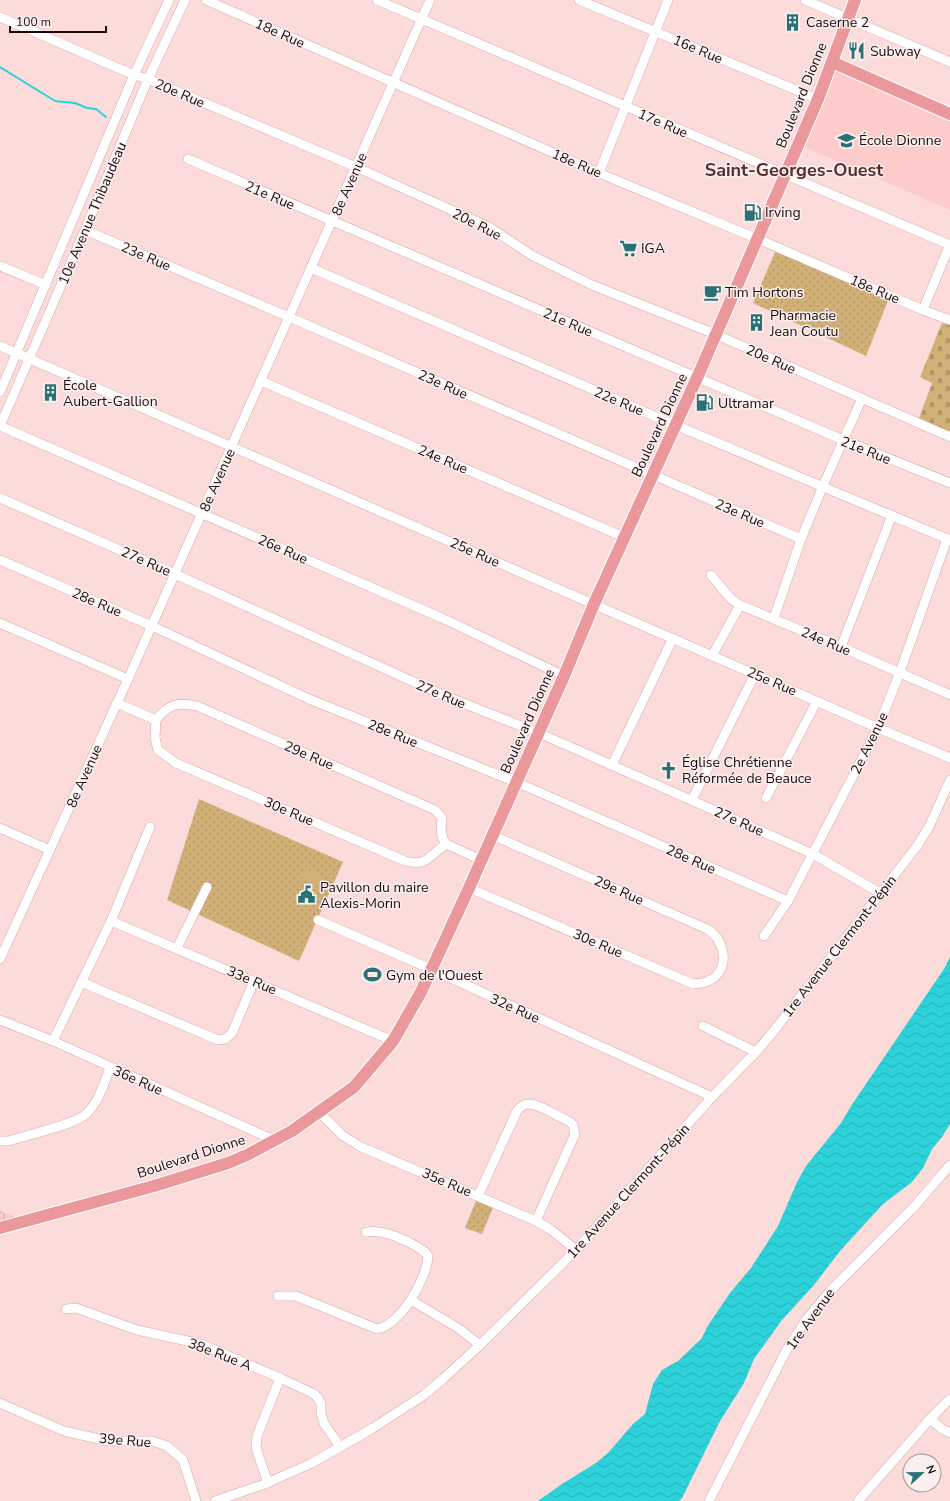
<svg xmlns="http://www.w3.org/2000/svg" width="950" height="1501" font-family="'Nunito Sans',sans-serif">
  <defs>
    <pattern id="industrial-grid" width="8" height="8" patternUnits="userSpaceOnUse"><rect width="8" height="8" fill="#fccbca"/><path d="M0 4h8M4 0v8" fill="none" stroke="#d7adac"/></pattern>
    <pattern id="cemetery-stones" width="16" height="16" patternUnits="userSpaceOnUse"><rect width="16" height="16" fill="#d1b077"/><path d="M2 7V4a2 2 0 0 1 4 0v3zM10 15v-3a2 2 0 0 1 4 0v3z" fill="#b39666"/></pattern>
    <pattern id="park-dots" width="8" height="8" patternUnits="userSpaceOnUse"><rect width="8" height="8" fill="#d1b077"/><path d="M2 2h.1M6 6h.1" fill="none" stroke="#b39666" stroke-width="1.8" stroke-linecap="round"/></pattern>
    <pattern id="water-waves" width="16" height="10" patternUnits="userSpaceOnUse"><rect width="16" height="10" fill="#2dd1d9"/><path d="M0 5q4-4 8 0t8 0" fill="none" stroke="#27b2b9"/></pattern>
  </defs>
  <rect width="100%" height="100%" fill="#fcdcdb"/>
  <path fill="#fccbca" d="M832 62 950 113V210L798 144Z"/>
  <path fill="url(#industrial-grid)" d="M0 1211 25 1221 0 1228Z"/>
  <path fill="url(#cemetery-stones)" d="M942 323 950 325V432L919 418 932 383 920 377Z"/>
  <g fill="url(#park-dots)">
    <path d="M776 250 889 298 866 356 753 303Z"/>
    <path d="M199 799 343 862 299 961 167 900Z"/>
    <path d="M478 1196 495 1203 482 1234 465 1228Z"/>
  </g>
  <path fill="#d1b077" d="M305 868 325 877 320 887 301 879Z"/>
  <path fill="url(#water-waves)" d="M950 957V1124L942 1137 932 1149 923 1168 912 1182 883 1204 840 1251 814 1285 782 1320 754 1359 744 1383 720 1421 682 1498 679 1501H538L562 1484 596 1463 608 1453 633 1424 645 1414 653 1384 662 1370 678 1361 702 1338 707 1327 730 1293 751 1268 778 1226 797 1182 806 1166 841 1123 851 1106 944 969Z"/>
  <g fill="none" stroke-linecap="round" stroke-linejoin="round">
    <path stroke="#2dd1d9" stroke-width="2" d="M0 67 55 101 75 103 87 108 96 109 106 117"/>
    <defs>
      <g id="minor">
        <path d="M206 0 599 173 758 239 923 310 950 320"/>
        <path d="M377 0 950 245"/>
        <path d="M579 0 818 99"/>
        <path d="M805 0 950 62"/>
        <path d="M0 17 134 75 148 79 356 167 489 227 533 256 592 285 715 334 950 437"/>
        <path d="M188 159 843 440 950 483"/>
        <path d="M599 173 668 0"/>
        <path d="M85 230 289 317 801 539"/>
        <path d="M0 266 46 285"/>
        <path d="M311 268 675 425 950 540"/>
        <path d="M923 310 950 244"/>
        <path d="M0 346 878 728 950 758"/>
        <path d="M261 381 624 537"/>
        <path d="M0 392 134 75 169 0"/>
        <path d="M0 426 442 618 564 676"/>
        <path d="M0 426 85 230 148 79 185 0"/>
        <path d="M0 498 175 574 445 696 539 733 813 854 880 893"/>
        <path d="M0 560 152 626 309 699 516 782 788 901"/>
        <path d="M711 575 731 599 740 605 841 647 950 695"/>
        <path d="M774 618 801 539 823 486 862 398"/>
        <path d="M0 623 128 679"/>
        <path d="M841 647 892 515"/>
        <path d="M712 656 740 605"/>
        <path d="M117 703 156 720C168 704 178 702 197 706L435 810 442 818 441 830 443 839 446 844 481 860"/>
        <path d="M156 720 155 738 158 750 176 763 405 861C427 867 429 856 446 844"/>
        <path d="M612 765 673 638"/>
        <path d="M766 798 817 701"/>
        <path d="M692 800 755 674"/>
        <path d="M0 828 50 850"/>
        <path d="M469 888 693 984C698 983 703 984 708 981 731 971 726 940 707 929L492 835"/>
        <path d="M318 920 431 969 712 1097"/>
        <path d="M111 921 393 1041"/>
        <path d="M764 936 788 901 878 728 900 672 947 539"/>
        <path d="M177 948 207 887"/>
        <path d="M0 959 128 679 430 0"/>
        <path d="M81 982 218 1040 225 1039 232 1033 254 981"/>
        <path d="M0 1020 53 1041 276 1141"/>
        <path d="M703 1026 756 1052"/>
        <path d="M53 1041 111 921 150 827"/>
        <path d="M320 1113 342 1135 361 1147 536 1221 550 1229 576 1250"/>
        <path d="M0 1141H8C25 1136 76 1124 86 1114 99 1102 104 1083 110 1068"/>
        <path d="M478 1196 517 1111C520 1107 523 1104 528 1104 540 1104 559 1117 570 1122L573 1125 575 1134 536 1221"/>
        <path d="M278 1296H296L377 1329C401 1324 427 1279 428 1256 423 1247 389 1232 378 1232 374 1231 370 1232 366 1232"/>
        <path d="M411 1300 458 1328 480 1345"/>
        <path d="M66 1309 76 1308 137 1330 201 1344 280 1378 314 1394 318 1398 321 1404V1413L324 1423 340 1447"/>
        <path d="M0 1403 64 1431 108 1441H152L167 1446 183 1460 196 1501"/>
        <path d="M930 1419 942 1429 950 1433"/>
        <path d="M268 1483 256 1448 257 1436 280 1378"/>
        <path d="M215 1501 265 1484 312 1463 373 1428 424 1395 444 1378 480 1345 576 1250 712 1097 756 1052 773 1032 917 846 929 827 950 780"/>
        <path d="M709 1501 786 1351 806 1320 830 1291 913 1208 950 1165"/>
        <path d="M858 1501 930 1419 950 1399"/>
      </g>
      <g id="major">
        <path d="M832 62 950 114"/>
        <path d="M0 1228 154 1186 228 1163 247 1155 292 1131 354 1087 393 1041 421 992 469 888 564 676 594 604 697 378 818 99 855 0"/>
      </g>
    </defs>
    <use href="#minor" stroke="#d8a5a4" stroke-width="10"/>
    <use href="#major" stroke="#fff" stroke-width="14"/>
    <use href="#minor" stroke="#fff" stroke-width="9"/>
    <use href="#major" stroke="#eb989d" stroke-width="12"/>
  </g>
  <defs>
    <symbol id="building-bare" viewBox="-9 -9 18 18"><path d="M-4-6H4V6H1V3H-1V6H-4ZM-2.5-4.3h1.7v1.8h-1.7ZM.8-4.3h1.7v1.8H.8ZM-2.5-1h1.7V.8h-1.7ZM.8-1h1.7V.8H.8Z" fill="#287276" stroke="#faefef" stroke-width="2.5" paint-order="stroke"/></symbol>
    <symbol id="restaurant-bare" viewBox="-9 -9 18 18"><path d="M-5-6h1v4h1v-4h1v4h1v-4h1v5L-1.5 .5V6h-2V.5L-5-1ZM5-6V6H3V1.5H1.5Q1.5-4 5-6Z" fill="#287276" stroke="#faefef" stroke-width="2.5" paint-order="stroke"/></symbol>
    <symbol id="school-bare" viewBox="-9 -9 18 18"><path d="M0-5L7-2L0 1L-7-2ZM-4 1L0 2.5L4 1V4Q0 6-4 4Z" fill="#287276" stroke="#faefef" stroke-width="2.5" paint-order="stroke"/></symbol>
    <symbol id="fuel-bare" viewBox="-9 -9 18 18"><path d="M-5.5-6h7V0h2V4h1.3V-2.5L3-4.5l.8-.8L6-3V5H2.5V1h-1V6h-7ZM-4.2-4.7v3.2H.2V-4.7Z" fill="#287276" stroke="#faefef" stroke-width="2.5" paint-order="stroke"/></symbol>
    <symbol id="supermarket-bare" viewBox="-9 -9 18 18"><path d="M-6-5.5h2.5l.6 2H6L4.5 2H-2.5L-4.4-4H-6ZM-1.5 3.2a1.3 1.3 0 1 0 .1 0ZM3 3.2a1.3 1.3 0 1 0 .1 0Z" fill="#287276" stroke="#faefef" stroke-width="2.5" paint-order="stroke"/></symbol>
    <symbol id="cafe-bare" viewBox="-9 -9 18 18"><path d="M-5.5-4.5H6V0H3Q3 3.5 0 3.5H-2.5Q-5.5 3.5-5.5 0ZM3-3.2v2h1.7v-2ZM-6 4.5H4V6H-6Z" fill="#287276" stroke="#faefef" stroke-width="2.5" paint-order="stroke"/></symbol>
    <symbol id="church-bare" viewBox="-9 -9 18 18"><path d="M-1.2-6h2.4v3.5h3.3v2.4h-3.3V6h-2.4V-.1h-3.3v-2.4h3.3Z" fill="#287276" stroke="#faefef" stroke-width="2.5" paint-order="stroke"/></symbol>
    <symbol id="civic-bare" viewBox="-9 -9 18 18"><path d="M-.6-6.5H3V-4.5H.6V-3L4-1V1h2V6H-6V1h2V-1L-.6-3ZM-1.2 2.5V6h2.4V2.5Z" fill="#287276" stroke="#faefef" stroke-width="2.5" paint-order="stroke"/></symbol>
    <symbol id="stadium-bare" viewBox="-9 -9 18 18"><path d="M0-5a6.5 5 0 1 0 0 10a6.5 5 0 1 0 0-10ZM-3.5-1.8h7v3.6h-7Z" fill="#287276" stroke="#faefef" stroke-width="2.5" paint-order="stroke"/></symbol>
  </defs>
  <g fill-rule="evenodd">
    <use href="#building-bare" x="780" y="10" width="25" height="25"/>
    <use href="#restaurant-bare" x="844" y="38" width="25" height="25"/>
    <use href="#school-bare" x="834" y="128" width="25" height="25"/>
    <use href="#fuel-bare" x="740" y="200" width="25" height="25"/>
    <use href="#supermarket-bare" x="616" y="236" width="25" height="25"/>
    <use href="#cafe-bare" x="700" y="280" width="25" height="25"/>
    <use href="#building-bare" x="744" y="310" width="25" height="25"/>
    <use href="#building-bare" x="38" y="380" width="25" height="25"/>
    <use href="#fuel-bare" x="692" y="390" width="25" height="25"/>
    <use href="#church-bare" x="656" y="758" width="25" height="25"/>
    <use href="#civic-bare" x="294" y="882" width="25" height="25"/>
    <use href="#stadium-bare" x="360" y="962" width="25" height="25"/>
  </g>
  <g text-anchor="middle" stroke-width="3" stroke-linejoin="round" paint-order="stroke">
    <g font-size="14" fill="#1b0a0a" stroke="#faefef" text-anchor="start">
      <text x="806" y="27">Caserne 2</text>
      <text x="870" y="56">Subway</text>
      <text x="859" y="145">École Dionne</text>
      <text x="765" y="217">Irving</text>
      <text x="641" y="253">IGA</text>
      <text x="725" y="297">Tim Hortons</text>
      <text x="770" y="320">Pharmacie<tspan x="770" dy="16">Jean Coutu</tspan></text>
      <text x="63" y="390">École<tspan x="63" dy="16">Aubert-Gallion</tspan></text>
      <text x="718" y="408">Ultramar</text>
      <text x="682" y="767">Église Chrétienne<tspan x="682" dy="16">Réformée de Beauce</tspan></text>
      <text x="320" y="892">Pavillon du maire<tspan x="320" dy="16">Alexis-Morin</tspan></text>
      <text x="386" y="980">Gym de l'Ouest</text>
    </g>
    <g font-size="14" fill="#1b0a0a" stroke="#faefef">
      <text transform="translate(280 33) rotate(24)" y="5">18e Rue</text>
      <text transform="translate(698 49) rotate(23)" y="5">16e Rue</text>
      <text transform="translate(180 93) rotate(23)" y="5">20e Rue</text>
      <text transform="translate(801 95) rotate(-68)" y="5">Boulevard Dionne</text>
      <text transform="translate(663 123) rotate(23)" y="5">17e Rue</text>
      <text transform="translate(577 163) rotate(23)" y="5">18e Rue</text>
      <text transform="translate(349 184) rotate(-66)" y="5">8e Avenue</text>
      <text transform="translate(270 195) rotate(23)" y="5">21e Rue</text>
      <text transform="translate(92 213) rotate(-67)" y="5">10e Avenue Thibaudeau</text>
      <text transform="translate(477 224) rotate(27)" y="5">20e Rue</text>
      <text transform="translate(146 256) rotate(23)" y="5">23e Rue</text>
      <text transform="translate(875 289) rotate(23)" y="5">18e Rue</text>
      <text transform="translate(568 322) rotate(23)" y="5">21e Rue</text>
      <text transform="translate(771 359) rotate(24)" y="5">20e Rue</text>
      <text transform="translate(443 384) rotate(24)" y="5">23e Rue</text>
      <text transform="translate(619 401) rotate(23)" y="5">22e Rue</text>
      <text transform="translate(659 425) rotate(-65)" y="5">Boulevard Dionne</text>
      <text transform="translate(866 450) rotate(22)" y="5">21e Rue</text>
      <text transform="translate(443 459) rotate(23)" y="5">24e Rue</text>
      <text transform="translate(217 480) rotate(-66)" y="5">8e Avenue</text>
      <text transform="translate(740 513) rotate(23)" y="5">23e Rue</text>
      <text transform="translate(283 549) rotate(24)" y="5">26e Rue</text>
      <text transform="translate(475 552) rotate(24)" y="5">25e Rue</text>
      <text transform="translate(146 561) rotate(24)" y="5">27e Rue</text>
      <text transform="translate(97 602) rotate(23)" y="5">28e Rue</text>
      <text transform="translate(826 641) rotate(23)" y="5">24e Rue</text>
      <text transform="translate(772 681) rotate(23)" y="5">25e Rue</text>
      <text transform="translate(441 694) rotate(23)" y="5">27e Rue</text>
      <text transform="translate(527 721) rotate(-66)" y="5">Boulevard Dionne</text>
      <text transform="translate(393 733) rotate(22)" y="5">28e Rue</text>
      <text transform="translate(869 743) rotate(-64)" y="5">2e Avenue</text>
      <text transform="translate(309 755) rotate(23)" y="5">29e Rue</text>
      <text transform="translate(84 776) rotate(-66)" y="5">8e Avenue</text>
      <text transform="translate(289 811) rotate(23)" y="5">30e Rue</text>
      <text transform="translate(739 821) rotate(24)" y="5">27e Rue</text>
      <text transform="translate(691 859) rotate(24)" y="5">28e Rue</text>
      <text transform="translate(619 890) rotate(24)" y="5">29e Rue</text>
      <text transform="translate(598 943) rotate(23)" y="5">30e Rue</text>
      <text transform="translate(839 946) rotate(-52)" y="5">1re Avenue Clermont-Pépin</text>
      <text transform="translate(252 980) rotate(23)" y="5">33e Rue</text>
      <text transform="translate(515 1008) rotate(24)" y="5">32e Rue</text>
      <text transform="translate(138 1080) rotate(24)" y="5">36e Rue</text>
      <text transform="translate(191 1156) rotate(-18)" y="5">Boulevard Dionne</text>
      <text transform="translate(447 1182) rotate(23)" y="5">35e Rue</text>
      <text transform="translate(628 1191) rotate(-48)" y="5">1re Avenue Clermont-Pépin</text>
      <text transform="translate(810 1319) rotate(-54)" y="5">1re Avenue</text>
      <text transform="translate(220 1354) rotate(21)" y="5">38e Rue A</text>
      <text transform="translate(125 1440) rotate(5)" y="5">39e Rue</text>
    </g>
    <g font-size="18" font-weight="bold" fill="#562e2e" stroke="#faefef">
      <text x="794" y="176">Saint-Georges-Ouest</text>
    </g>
  </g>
  <g transform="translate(922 1473) rotate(68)"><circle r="19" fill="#faefef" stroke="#a19393"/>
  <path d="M0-3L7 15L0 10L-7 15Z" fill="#287276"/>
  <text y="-6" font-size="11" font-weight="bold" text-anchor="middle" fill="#1b0a0a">N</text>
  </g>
  <path d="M10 26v6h96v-6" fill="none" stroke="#1b0a0a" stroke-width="2"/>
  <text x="16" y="26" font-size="12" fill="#1b0a0a" stroke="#faefef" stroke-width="3" paint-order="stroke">100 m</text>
</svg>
